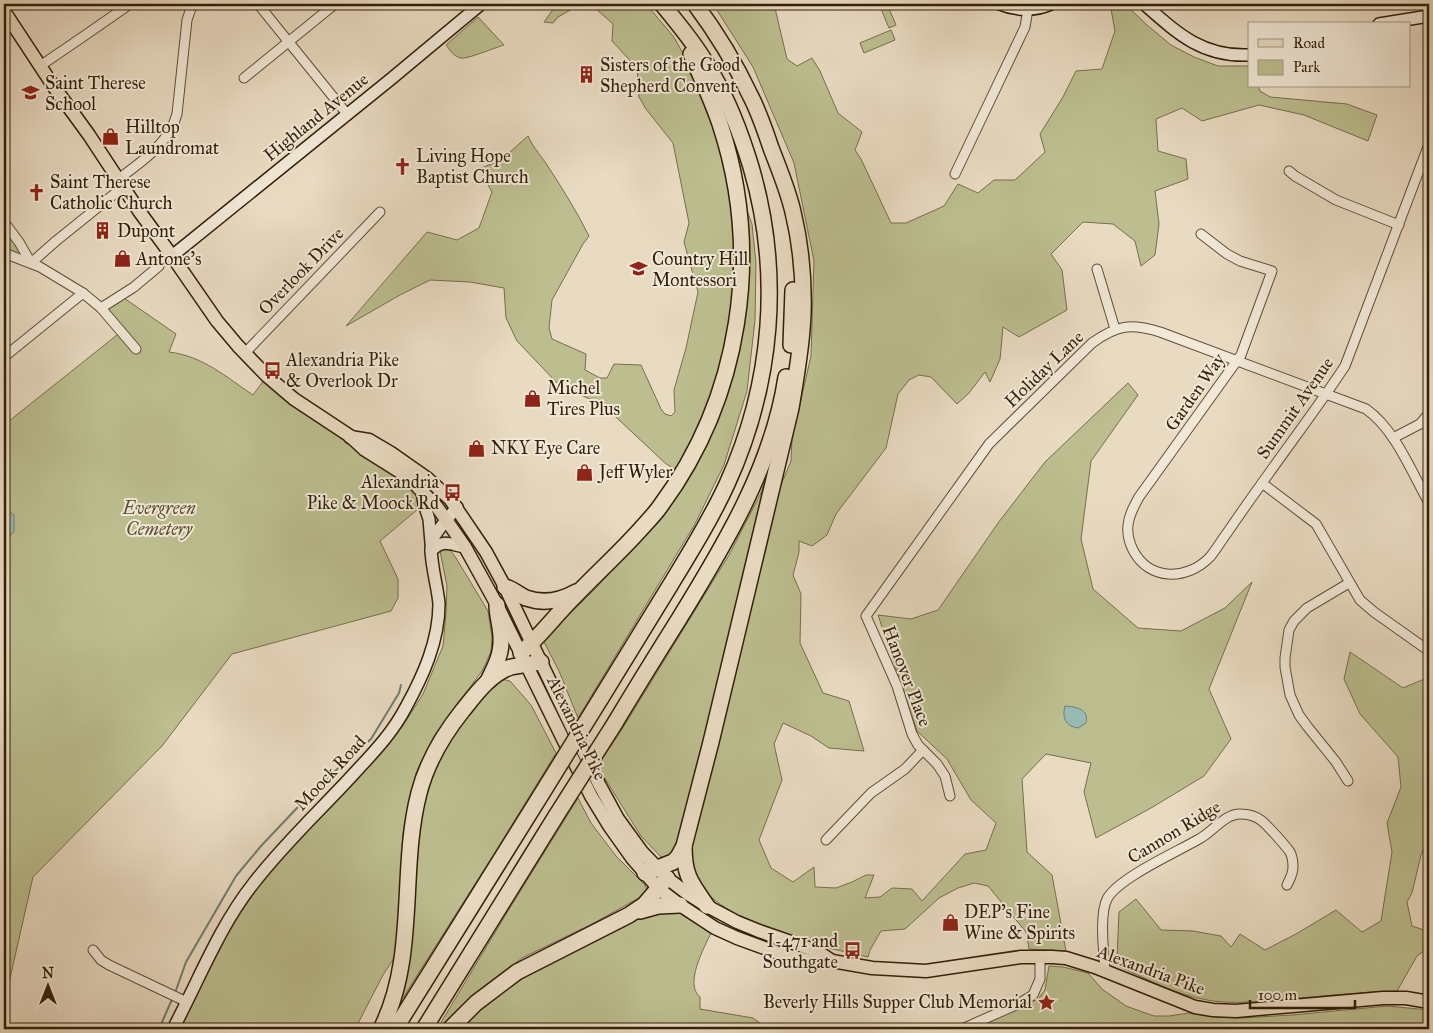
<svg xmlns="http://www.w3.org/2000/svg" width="1433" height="1033" font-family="'IM FELL Great Primer',serif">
  <rect width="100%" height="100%" fill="#e9dbc2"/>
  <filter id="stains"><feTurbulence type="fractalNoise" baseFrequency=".004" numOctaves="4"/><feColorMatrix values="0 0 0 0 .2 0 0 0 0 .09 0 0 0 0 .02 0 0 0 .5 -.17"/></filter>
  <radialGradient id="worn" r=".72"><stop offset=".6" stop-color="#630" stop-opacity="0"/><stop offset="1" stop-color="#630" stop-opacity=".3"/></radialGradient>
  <g fill="#bcbe8f" stroke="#776e4c">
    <path d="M557 4H581L558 17 553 23 544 22Z"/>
    <path d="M583 4H646L673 36 690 65 711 115 723 156 735 214 737 287 714 395 677 471 665 463 603 405 559 385 517 341 506 318 504 288 470 282 430 280 400 295 346 326 427 232 457 240 479 228 492 192 479 169 501 160 528 136C533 147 538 152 545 162 561 186 576 210 589 236L583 244 552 300 549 328 552 339 586 354 585 370 600 378H607L614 364 641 365 661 409 665 414 671 416 675 412 674 390 686 348 698 292 684 242 689 223 673 143 646 109 639 97 637 68 612 41 613 24 595 8Z"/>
    <path d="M713 4H774L787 59 797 66 812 58 820 71 838 113 862 132 855 150 861 159 891 223H906L944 206 958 184 978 193 994 180H1015L1045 152 1040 134 1063 97 1076 71 1102 69 1115 31 1111 9 1122 4H1125L1147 25 1171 45 1194 57 1218 66H1249V86H1258L1260 91 1270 97 1347 104 1377 115 1368 141 1304 115 1259 105 1202 121 1182 108 1156 119 1158 151 1186 159 1188 179 1155 191 1159 224 1155 255 1141 266 1135 241 1113 224 1083 222 1051 254 1062 270 1067 310 1019 337 1003 327 1000 359 990 382 985 372 969 393 957 404 931 377 919 375 909 380 898 394 886 448 836 514 827 535 812 546 799 541V552L793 575 801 594 800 643 823 693 849 701 864 751 829 748 811 736 783 723 774 744 782 780 759 840 771 868 793 882 814 867 815 887 836 888 852 882 866 875H874L865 898 880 897 892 888 912 889 922 901 965 854 986 850 996 823 971 800 947 759 917 731 878 615 911 619 938 610 998 523 1045 462 1128 383 1138 395 1091 461 1081 539 1093 589 1138 628 1181 631 1225 608 1252 582 1209 689 1231 739 1204 776 1151 808 1096 838 1084 792 1091 763 1046 754 1022 779 1027 852 1052 875 1066 951 1029 949 1026 932 988 886 974 883 958 888 939 898 905 929 881 931 870 950 868 957C815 945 756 933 712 898 705 893 697 888 694 879 691 872 691 857 690 849L778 492 791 461 792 439 811 356 814 261 794 163 753 67Z"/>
    <path d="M879 4H887L896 25 889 28Z"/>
    <path d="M478 17 504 45C497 47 465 60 461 58 454 57 450 50 446 45Z"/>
    <path d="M891 30 895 40 864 53 860 43Z"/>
    <path d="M744 202 752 224 756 263 755 320 747 391 724 465 695 524 578 718 559 671 543 640 594 590 667 511 693 467 725 400 741 340 748 273Z"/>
    <path d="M4 222 31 263 4 253Z"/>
    <path d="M121 296 176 334 169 352C203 356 226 377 253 395L267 376 408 477 424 504 380 541 398 579V598L391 611 232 654 162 746 33 877 8 987 4 988V425L122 331 101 308Z"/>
    <path d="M780 441 676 850 669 858 661 857 641 836 597 766 619 734 729 555 760 495Z"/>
    <path d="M444 549 450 550 456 558 488 611 492 637 491 652 482 671 434 736 416 773 403 834 396 955 383 975 355 1029H179L236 918 263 875 345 790 402 727 423 694 443 646 446 613 447 586 440 551Z"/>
    <path d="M1350 652 1403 688 1429 677V836L1421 855 1412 893 1407 902 1412 926 1424 930 1429 941V947L1417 956 1397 991C1360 992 1324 996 1287 999 1261 1001 1233 1005 1207 1000 1176 995 1147 979 1118 966L1117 957 1119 912 1136 899 1161 930 1193 931 1221 936 1231 947 1240 934 1265 950 1296 934 1336 910 1362 932 1381 921 1392 852 1387 823 1401 787 1398 757 1360 714 1344 679Z"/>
    <path d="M502 679 510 681 531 705 556 753 494 854 392 1015 419 813 428 778 449 736 487 693Z"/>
    <path d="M578 798 591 823 616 856 645 885 647 890 644 895 592 924 522 958 460 1008 442 1029H437L508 911Z"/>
    <path d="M668 909 679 913 711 933C704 948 684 984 700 997V1009L753 1018 768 1029H462L482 1007 523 977 653 911Z"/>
    <path d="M1049 966 1063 967 1088 973 1102 989 1126 1006 1154 1016H1169L1189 1013 1214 1017 1241 1018 1292 1015 1387 1006 1429 1010V1029H971L1038 999 1045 990Z"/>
  </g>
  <g fill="#97bbb4" stroke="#6f7d6f">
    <path d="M4 511 10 512 14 515V532L4 539Z"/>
    <path d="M1065 706C1077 707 1089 709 1086 723L1078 728C1065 726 1062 717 1065 706Z"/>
  </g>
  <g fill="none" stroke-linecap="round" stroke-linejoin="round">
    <g stroke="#6f7d6f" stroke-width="2">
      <path d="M175 993 186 962 236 876 261 846 315 789 371 739 399 693 401 685"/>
      <path d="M159 1029 173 997"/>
    </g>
    <defs>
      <g id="street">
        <path d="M258 4 347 114"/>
        <path d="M40 66 84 36 130 4"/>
        <path d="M244 78 335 4"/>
        <path d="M1289 171 1295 176 1336 200 1399 225"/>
        <path d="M955 174 1025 27 1028 9"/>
        <path d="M117 180C141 162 169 144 177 114L187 20 191 8 195 4"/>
        <path d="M4 222 19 242 31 263"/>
        <path d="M1201 234 1227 254 1240 261 1272 271 1241 355 1139 497C1134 506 1129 515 1128 525 1127 534 1129 542 1133 550 1149 581 1187 581 1210 557 1216 550 1221 541 1227 533 1238 517 1249 501 1260 486 1288 446 1318 407 1345 366L1429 144"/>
        <path d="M4 253 40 267 83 293 101 308 136 349"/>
        <path d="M31 263 56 241 123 187"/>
        <path d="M1097 269 1115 329"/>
        <path d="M101 308 134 287 159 266"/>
        <path d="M245 353 380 212"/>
        <path d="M4 357 83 293"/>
        <path d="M1393 438 1420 424 1429 413"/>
        <path d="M1262 483 1316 524 1360 600 1374 612 1429 651"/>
        <path d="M1348 781 1336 762 1307 726 1299 715 1290 695 1285 667V658L1289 630 1294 621 1307 608 1349 583"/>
        <path d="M950 796 945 776 937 764 918 745 912 734 897 686 866 616 989 444 1092 343C1117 325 1130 323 1160 332L1366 409C1395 429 1412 473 1429 503"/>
        <path d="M826 840 871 793 905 769 923 750"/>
        <path d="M93 950 101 960 109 965 187 1002"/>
        <path d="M1105 971C1104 953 1099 915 1107 899 1118 878 1177 852 1199 839 1213 832 1224 814 1240 814 1248 814 1256 816 1262 821 1269 827 1285 845 1290 852 1292 856 1293 863 1293 867 1293 874 1290 879 1287 885"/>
        <path d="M962 1029 1018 1004 1033 995 1040 979V957"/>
      </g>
      <g id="secondary">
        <path d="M1000 4C1016 11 1035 11 1051 4"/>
        <path d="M1144 4C1177 33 1202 57 1249 55"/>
        <path d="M1379 24 1429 16"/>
        <path d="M172 256 391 79 481 4"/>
        <path d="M422 491 424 504 429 519 431 543"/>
        <path d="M431 551C443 538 451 545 465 547"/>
        <path d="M173 1029C199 980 219 927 253 884 285 842 325 806 360 767 377 749 394 730 406 707 423 676 439 641 439 604 438 588 428 554 432 541 435 532 450 516 457 507"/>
      </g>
      <g id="primary">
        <path d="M4 11 54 87 89 135 139 211 172 256 217 321 238 346 267 376 294 399 350 436 365 450 408 477 437 507 447 521 465 547 497 605 591 796 610 827 632 858 659 889 680 905 715 928 737 938 781 954 816 962 832 961 872 968 926 971 1021 957H1052L1066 958 1095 967 1195 1007 1213 1010 1236 1011 1383 998H1406L1429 1002"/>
        <path d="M350 437 369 440 391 453 428 479 450 499 486 552 505 587 599 784 618 819 642 852 667 878 688 894 707 906 737 922 759 931 817 951 832 961"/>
      </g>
      <g id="highway">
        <path d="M791 345 793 290"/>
        <path d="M505 587C513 589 519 595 526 598 543 604 560 601 576 592"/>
        <path d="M521 653C540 636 555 616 573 598 595 575 618 554 639 531 646 523 653 516 659 508 741 398 763 254 720 124 712 100 701 77 691 54"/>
        <path d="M488 681C495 667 502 654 501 638 501 627 497 616 497 605"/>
        <path d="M601 698C624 660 648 622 671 584 691 551 711 519 727 484 773 383 782 273 751 167 741 134 730 104 713 75 699 49 680 26 662 4"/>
        <path d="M615 723C636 688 657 654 679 619 724 546 773 465 786 377"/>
        <path d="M684 846C684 876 691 883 707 906"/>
        <path d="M645 873 673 862 678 857 684 846 711 742 791 408C796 377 802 346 803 314 804 281 801 245 793 212 788 190 779 169 771 148 765 130 759 112 750 95 735 63 716 32 695 4"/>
        <path d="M640 911 658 906 680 905"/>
        <path d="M381 1029C418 956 399 870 419 793 427 762 443 735 463 710 475 695 491 673 511 667 520 665 531 664 541 662"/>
        <path d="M395 1029 541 795"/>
        <path d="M424 1029 556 816"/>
        <path d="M450 1029 476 1003 517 972 629 915 644 905 667 878"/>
      </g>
    </defs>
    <use href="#street" stroke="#604e36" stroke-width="11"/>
    <use href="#secondary" stroke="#321f08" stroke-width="14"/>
    <use href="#primary" stroke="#321f08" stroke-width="15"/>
    <use href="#highway" stroke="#321f08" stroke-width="18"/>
    <use href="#street" stroke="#f1e8d7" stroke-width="9"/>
    <use href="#secondary" stroke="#f1e8d7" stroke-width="11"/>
    <use href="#primary" stroke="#e9dbc2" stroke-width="12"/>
    <use href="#highway" stroke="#e9dbc2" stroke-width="15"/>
    <defs>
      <g id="highway-bridge">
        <path d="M541 795 601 698"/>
        <path d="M556 816 615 723"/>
      </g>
    </defs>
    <use href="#highway-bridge" stroke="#321f08" stroke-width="18" stroke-linecap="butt"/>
    <use href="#highway-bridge" stroke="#e9dbc2" stroke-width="15"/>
  </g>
  <defs>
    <symbol id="building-bare" viewBox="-9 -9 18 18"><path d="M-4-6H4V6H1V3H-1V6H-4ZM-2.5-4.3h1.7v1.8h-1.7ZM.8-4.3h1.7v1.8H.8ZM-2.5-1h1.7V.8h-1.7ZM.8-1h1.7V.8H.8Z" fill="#8f2418" stroke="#f1e8d7" stroke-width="2.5" paint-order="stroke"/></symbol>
    <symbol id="school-bare" viewBox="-9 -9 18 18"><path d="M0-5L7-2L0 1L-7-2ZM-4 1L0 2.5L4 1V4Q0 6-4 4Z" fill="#8f2418" stroke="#f1e8d7" stroke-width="2.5" paint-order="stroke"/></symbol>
    <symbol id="shop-bare" viewBox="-9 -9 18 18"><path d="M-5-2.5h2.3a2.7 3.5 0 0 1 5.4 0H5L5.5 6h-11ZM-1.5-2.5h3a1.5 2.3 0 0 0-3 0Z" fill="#8f2418" stroke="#f1e8d7" stroke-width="2.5" paint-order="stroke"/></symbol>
    <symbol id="church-bare" viewBox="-9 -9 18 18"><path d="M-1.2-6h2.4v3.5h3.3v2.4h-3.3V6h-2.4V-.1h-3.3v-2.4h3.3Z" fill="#8f2418" stroke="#f1e8d7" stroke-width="2.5" paint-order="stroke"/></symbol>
    <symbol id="bus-bare" viewBox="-9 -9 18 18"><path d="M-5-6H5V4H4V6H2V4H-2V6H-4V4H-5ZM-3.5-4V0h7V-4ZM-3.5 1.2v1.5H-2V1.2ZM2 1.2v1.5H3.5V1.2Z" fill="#8f2418" stroke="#f1e8d7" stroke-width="2.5" paint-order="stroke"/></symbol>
    <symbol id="sight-bare" viewBox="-9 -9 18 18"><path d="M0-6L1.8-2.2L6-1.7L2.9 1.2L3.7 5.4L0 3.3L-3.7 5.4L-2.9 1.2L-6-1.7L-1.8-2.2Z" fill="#8f2418" stroke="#f1e8d7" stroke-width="2.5" paint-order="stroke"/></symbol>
  </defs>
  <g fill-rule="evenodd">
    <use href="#building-bare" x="574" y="62" width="25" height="25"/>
    <use href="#school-bare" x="18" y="80" width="25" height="25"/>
    <use href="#shop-bare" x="98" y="124" width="25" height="25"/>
    <use href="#church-bare" x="390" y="154" width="25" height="25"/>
    <use href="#church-bare" x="24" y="180" width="25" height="25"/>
    <use href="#building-bare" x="90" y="218" width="25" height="25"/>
    <use href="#shop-bare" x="110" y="246" width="25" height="25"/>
    <use href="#school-bare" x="626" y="256" width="25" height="25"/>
    <use href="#bus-bare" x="260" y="358" width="25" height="25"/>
    <use href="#shop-bare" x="520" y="386" width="25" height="25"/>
    <use href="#shop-bare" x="464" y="436" width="25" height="25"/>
    <use href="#shop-bare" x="572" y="460" width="25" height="25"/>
    <use href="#bus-bare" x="440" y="480" width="25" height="25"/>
    <use href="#shop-bare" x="938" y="910" width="25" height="25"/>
    <use href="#bus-bare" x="840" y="938" width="25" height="25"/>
    <use href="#sight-bare" x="1034" y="990" width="25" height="25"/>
  </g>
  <g text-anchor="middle" stroke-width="4" stroke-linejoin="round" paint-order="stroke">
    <g font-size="18" fill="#321f08" stroke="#f1e8d7" text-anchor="start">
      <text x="600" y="71">Sisters of the Good<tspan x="600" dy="21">Shepherd Convent</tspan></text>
      <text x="45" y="89">Saint Therese<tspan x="45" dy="21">School</tspan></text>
      <text x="125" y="133">Hilltop<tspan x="125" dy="21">Laundromat</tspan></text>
      <text x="416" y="162">Living Hope<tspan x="416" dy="21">Baptist Church</tspan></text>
      <text x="50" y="188">Saint Therese<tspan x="50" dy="21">Catholic Church</tspan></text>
      <text x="117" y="237">Dupont</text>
      <text x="136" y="265">Antone's</text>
      <text x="652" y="265">Country Hill<tspan x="652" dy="21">Montessori</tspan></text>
      <text x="286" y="366">Alexandria Pike<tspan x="286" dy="21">&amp; Overlook Dr</tspan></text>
      <text x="547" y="394">Michel<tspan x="547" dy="21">Tires Plus</tspan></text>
      <text x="491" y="454">NKY Eye Care</text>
      <text x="599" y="478">Jeff Wyler</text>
      <text x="439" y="488" text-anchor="end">Alexandria<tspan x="439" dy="21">Pike &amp; Moock Rd</tspan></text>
      <text x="964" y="918">DEP's Fine<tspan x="964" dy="21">Wine &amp; Spirits</tspan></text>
      <text x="838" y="947" text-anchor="end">I-471 and<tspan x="838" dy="21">Southgate</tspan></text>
      <text x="1032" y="1008" text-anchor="end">Beverly Hills Supper Club Memorial</text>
    </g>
    <g font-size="18" fill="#321f08" stroke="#f1e8d7">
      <text transform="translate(316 117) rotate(-39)" y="6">Highland Avenue</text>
      <text transform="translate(301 271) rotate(-46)" y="6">Overlook Drive</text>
      <text transform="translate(1044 369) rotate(-44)" y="6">Holiday Lane</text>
      <text transform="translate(1195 392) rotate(-55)" y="6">Garden Way</text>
      <text transform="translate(1295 408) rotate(-55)" y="6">Summit Avenue</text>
      <text transform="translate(907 676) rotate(69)" y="6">Hanover Place</text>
      <text transform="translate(577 728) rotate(64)" y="6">Alexandria Pike</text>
      <text transform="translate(330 773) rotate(-47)" y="6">Moock Road</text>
      <text transform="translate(1174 832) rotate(-31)" y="6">Cannon Ridge</text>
      <text transform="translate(1151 970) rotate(20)" y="6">Alexandria Pike</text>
    </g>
    <g font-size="18" font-style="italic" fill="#5b4f30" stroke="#f1e8d7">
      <text x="159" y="514">Evergreen<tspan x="159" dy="21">Cemetery</tspan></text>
    </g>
  </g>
  <rect width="1433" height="1033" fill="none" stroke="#e9dbc2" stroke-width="20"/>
  <rect x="5" y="5" width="1423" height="1023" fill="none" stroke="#321f08" stroke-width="2.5"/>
  <rect x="10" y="10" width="1413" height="1013" fill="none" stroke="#321f08"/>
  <rect x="1248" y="22" width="162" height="65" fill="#f1e8d7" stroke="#a59884"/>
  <rect x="1258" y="39" width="25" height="8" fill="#e9dbc2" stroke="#a59884"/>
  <text x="1293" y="48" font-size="15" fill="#321f08">Road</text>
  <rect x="1258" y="60" width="25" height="15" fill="#bcbe8f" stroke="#a59884"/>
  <text x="1293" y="72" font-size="15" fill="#321f08">Park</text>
  <g transform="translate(48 986)" stroke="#f1e8d7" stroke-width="4" paint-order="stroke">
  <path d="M0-4L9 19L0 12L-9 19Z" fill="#321f08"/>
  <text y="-8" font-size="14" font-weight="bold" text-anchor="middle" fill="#321f08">N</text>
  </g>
  <path d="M1250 1000v8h105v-8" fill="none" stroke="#321f08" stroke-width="2.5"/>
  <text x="1258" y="1000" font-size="15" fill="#321f08" stroke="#f1e8d7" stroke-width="4" paint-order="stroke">100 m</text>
  <rect width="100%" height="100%" filter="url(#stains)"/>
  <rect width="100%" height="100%" fill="url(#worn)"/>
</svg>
